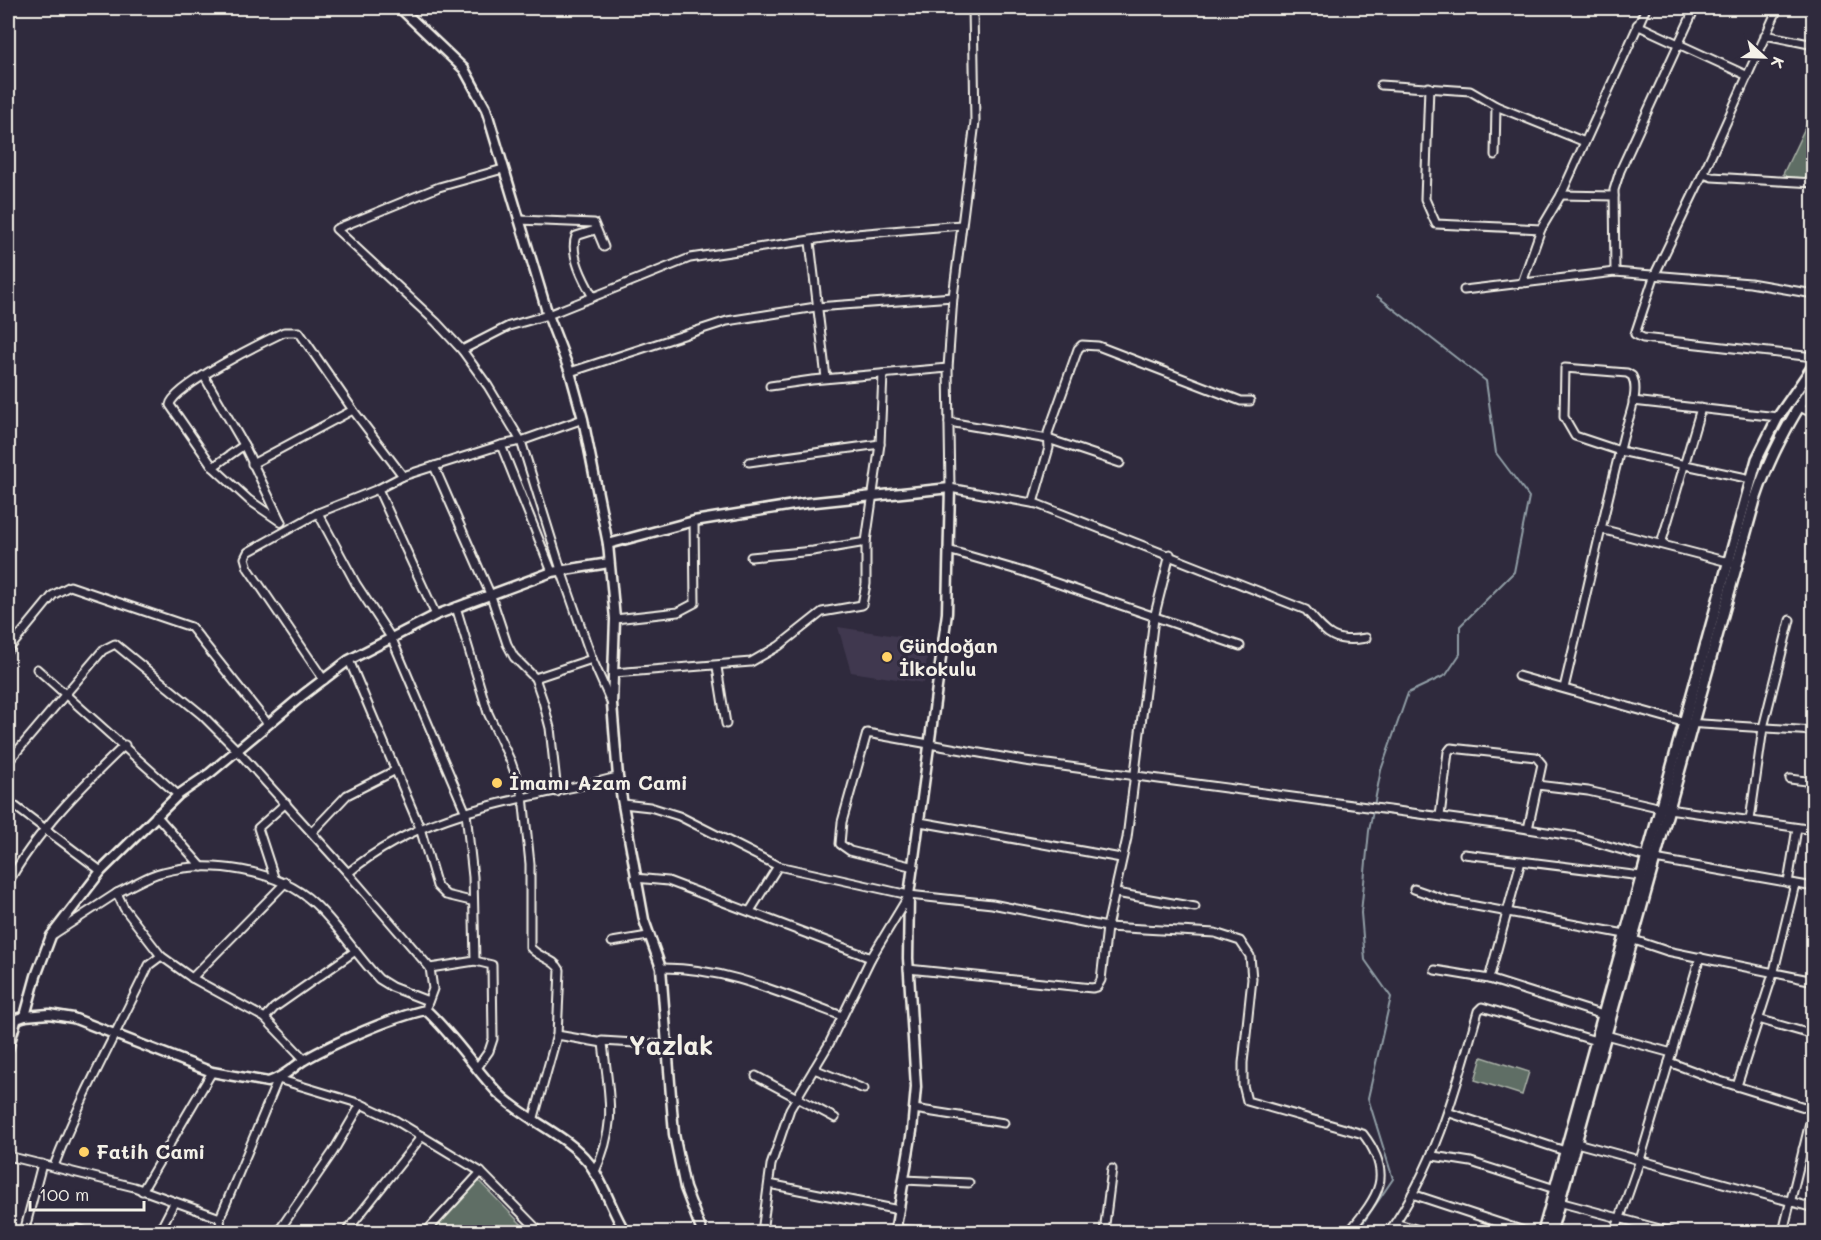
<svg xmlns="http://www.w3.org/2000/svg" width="1821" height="1240" font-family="Mali,sans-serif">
  <rect width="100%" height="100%" fill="#2f2a3d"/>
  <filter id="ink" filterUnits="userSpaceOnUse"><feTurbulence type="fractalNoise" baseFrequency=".0167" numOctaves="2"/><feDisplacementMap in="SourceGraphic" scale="12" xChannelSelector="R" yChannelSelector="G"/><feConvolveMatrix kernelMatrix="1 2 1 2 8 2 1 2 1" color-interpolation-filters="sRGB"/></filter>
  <g filter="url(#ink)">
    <path fill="#40394f" d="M838 627 929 641 924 683 851 672Z"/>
    <g fill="#5e6e65" stroke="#a9b0a6" stroke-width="1.5">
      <path d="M1813 111V179L1787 177 1783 174Z"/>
      <path d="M1482 1057 1529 1072 1522 1095 1475 1080Z"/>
      <path d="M476 1178 529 1232H431Z"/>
    </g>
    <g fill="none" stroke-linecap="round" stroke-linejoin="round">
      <path stroke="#919ea6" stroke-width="2" d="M1357 1232 1393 1179 1368 1098 1391 997 1365 960 1361 913 1369 831 1381 770 1408 693 1446 675 1460 654V626L1514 572 1529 497 1496 453 1486 381 1377 296"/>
      <defs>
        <g id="minor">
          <path d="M973 8 975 122 953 297 948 368 950 488 1037 504 1306 610C1327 634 1333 644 1366 638"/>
          <path d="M1778 8 1703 174 1712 177 1814 183"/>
          <path d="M1637 25 1748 76"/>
          <path d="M1765 35 1814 45"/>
          <path d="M1381 85 1470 91 1496 106 1585 142"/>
          <path d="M1429 87 1425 199 1436 224 1541 229"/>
          <path d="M1495 155 1496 106"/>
          <path d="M503 169 439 187 336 229 436 322 462 350 488 386 521 441 561 570 592 659 611 702"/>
          <path d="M1703 174 1655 274 1635 334 1643 338 1814 357"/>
          <path d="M1561 195 1614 196"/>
          <path d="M519 220 594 223 604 247"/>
          <path d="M810 242 826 378"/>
          <path d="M1615 272 1614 190 1620 171 1695 8"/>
          <path d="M1522 283 1541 229 1561 195 1646 8"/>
          <path d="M1464 290 1615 272 1750 283 1814 294"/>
          <path d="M593 297C584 281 569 254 576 236L595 230"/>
          <path d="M462 350 509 326 548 315 690 258 844 235 961 225"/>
          <path d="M570 372 727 321 816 307 953 297"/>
          <path d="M204 376 244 445 281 522"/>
          <path d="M770 386 812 380 948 368"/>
          <path d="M1633 401 1778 417"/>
          <path d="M1798 406 1814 414"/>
          <path d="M949 422 1048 439 1120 463"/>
          <path d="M501 445 552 572"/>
          <path d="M749 462 880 444"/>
          <path d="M252 464 353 410"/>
          <path d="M434 466 491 596 507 644 514 657 535 678 543 701 550 728 557 792"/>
          <path d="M213 467 244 445"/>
          <path d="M378 489 436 615"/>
          <path d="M1033 503 1049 448 1048 433 1078 349 1082 345 1098 346 1241 401H1250"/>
          <path d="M318 513 356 584 392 639 466 813 473 877 475 961"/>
          <path d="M281 522 249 500 213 467 170 405C172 387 265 341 284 332H299L353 410 403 476"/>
          <path d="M1601 529 1732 563"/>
          <path d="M1661 544 1701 408"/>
          <path d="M948 550 1024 572 1240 646"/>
          <path d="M751 557 813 551 866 542"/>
          <path d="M456 607 488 713 511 762 523 796 530 864V947C538 958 554 958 560 970L557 1035 533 1121"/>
          <path d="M615 619 678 612 695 603 694 521"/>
          <path d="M8 650 53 595 70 586 191 627 268 724"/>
          <path d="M349 660 420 828 437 886 446 895 471 901"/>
          <path d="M717 667 726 724"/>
          <path d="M37 669 178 795"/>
          <path d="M614 673 751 662 779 646 822 612 862 605 866 584V542L880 444 883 374"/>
          <path d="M1518 676 1686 723 1814 731"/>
          <path d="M535 678 592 659"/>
          <path d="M324 680 248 568 245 558 248 552 318 513 378 489 403 476 501 445 521 441 583 419"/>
          <path d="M1564 688C1584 605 1602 521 1623 438 1627 421 1641 392 1632 376L1627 373 1565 368 1564 417 1575 436 1620 451 1751 479"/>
          <path d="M8 762 103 650 115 644 202 715 236 749 348 873 430 968 433 989 427 1005"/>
          <path d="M1790 779 1814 782"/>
          <path d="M1537 785 1588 791 1662 808 1814 830"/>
          <path d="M8 801 101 871"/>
          <path d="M623 804 650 807 679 816 778 866 909 895 992 904 1107 927 1215 933 1240 941 1250 956 1252 979 1243 1063V1085L1247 1101 1363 1134C1395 1176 1378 1196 1349 1232"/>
          <path d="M156 815 202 867"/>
          <path d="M1440 816 1448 752 1451 748 1536 757 1542 764 1528 829"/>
          <path d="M1750 820 1763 728 1790 620"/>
          <path d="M920 822 1121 858"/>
          <path d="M312 832 347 795 396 770"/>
          <path d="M1464 854 1641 876"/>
          <path d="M914 867 850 851 840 844 842 822 867 733 1025 761 1509 826 1578 837 1649 858 1814 887"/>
          <path d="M348 873C427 807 522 801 618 777"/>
          <path d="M274 877 258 828 286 803"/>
          <path d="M635 878 668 881 871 958"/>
          <path d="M8 883C36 832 82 786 125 745"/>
          <path d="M1788 883 1797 828"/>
          <path d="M1414 889 1449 901 1625 934 1634 940 1667 951 1814 981"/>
          <path d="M1116 893 1195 907"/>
          <path d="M750 911 778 866"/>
          <path d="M54 934 117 893"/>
          <path d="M612 942 648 936"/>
          <path d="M161 956 192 978 265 1018 305 1060"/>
          <path d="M430 968 475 961 492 965 493 1039 489 1051 477 1068"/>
          <path d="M661 968C725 967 782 994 842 1016"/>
          <path d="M908 969 1092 988 1097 987 1101 980 1107 927 1127 838 1154 618 1170 554"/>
          <path d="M1435 970 1489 979 1603 1015"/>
          <path d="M192 978 286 882"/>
          <path d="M1489 979 1521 861"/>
          <path d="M265 1018 274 1008 354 952"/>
          <path d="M1758 1019 1814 1035"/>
          <path d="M1602 1034 1672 1053"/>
          <path d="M557 1035 603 1043 602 1041 668 1045"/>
          <path d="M1669 1062 1720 1081 1814 1110"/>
          <path d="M814 1069 864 1089"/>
          <path d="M756 1076 835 1118"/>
          <path d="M1737 1086 1774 971 1795 884"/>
          <path d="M914 1109 1004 1123"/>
          <path d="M1450 1113 1565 1151"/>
          <path d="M1573 1142 1814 1208"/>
          <path d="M1803 1149 1814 1152"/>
          <path d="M8 1156 134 1187 220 1218"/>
          <path d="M1433 1156 1471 1162 1555 1189"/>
          <path d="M54 1166C81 1096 117 1032 149 965L161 956 124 908 117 893C132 886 148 875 163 872 210 860 277 869 314 903 338 925 356 955 379 979L392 987 428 1001"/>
          <path d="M594 1174C618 1122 609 1098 603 1043"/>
          <path d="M904 1180 969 1183"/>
          <path d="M769 1184 899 1210"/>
          <path d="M142 1191 212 1072"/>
          <path d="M1412 1194 1527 1232"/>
          <path d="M1555 1201 1671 1232"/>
          <path d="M1395 1223 1426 1232"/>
          <path d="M78 1229 87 1232"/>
          <path d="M896 1229 935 1232"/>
          <path d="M24 1232 42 1164"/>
          <path d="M159 1232 174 1203"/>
          <path d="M221 1232 220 1218 278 1079 361 1104 395 1120 481 1172 540 1232"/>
          <path d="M278 1232 333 1152 361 1104"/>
          <path d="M346 1232 422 1136"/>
          <path d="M426 1232 481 1172"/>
          <path d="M762 1232 771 1165 790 1109 829 1044 871 958 909 895"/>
          <path d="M1104 1232 1112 1169"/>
          <path d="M1389 1232C1436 1165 1456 1089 1478 1011L1482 1007 1596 1041"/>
          <path d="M1615 1232 1640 1160 1700 957"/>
          <path d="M1783 1232 1813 1110"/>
        </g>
        <g id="tertiary">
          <path d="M400 8 464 69 486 109 548 315 570 372 583 419 608 544 615 619 612 704 618 777 644 920 661 968 674 1134 685 1188 702 1232"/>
          <path d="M608 544 694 521 806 503 950 488 947 613 909 895 908 958 916 1087 912 1131 895 1232"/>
          <path d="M25 1016 36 976 51 936 101 871 178 795 210 773 303 695 349 660 436 615 552 572 609 563"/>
          <path d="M8 1022 25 1016 49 1014 73 1018 212 1072 268 1082C283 1078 292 1068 304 1060 334 1043 392 1017 426 1010 453 1035 473 1066 498 1093 525 1120 565 1133 589 1163 604 1183 612 1211 625 1232"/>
          <path d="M8 1049 16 1021"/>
        </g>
        <g id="secondary">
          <path d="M1543 1232 1757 459 1778 417 1814 365"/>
          <path d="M1551 1232 1755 500C1769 457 1789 421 1814 383"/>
        </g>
      </defs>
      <use href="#minor" stroke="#f4f1e8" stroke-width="11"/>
      <use href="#tertiary" stroke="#f4f1e8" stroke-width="13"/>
      <use href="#secondary" stroke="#f4f1e8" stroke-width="14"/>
      <use href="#minor" stroke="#2f2a3d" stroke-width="7"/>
      <use href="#tertiary" stroke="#2f2a3d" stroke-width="8"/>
      <use href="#secondary" stroke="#2f2a3d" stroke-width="9"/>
    </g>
  </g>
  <g fill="#ffd166" stroke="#2f2a3d" stroke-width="2">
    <circle cx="887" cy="657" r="6"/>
    <circle cx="497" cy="783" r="6"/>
    <circle cx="84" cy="1152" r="6"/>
  </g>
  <g text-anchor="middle" stroke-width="6" stroke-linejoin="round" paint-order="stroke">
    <g font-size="20" font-weight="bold" fill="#f4f1e8" stroke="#2f2a3d" text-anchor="start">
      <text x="899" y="653">Gündoğan<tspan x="899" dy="23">İlkokulu</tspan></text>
      <text x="509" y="790">İmamı Azam Cami</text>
      <text x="96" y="1159">Fatih Cami</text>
    </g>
    <g font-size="26" font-weight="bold" fill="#f4f1e8" stroke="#2f2a3d">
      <text x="671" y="1055">Yazlak</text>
    </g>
  </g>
  <rect width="1821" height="1240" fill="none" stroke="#2f2a3d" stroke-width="30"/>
  <rect x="15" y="15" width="1791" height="1210" fill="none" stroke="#f4f1e8" stroke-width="2" filter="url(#ink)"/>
  <g transform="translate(1764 57) rotate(112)" stroke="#2f2a3d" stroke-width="4.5" paint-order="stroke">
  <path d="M0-4.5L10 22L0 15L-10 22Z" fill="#f4f1e8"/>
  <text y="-9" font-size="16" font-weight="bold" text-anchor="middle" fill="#f4f1e8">K</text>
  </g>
  <path d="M30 1201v9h114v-9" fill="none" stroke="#f4f1e8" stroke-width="3"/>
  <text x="39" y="1201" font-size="18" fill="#f4f1e8" stroke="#2f2a3d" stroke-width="4.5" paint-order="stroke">100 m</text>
</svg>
